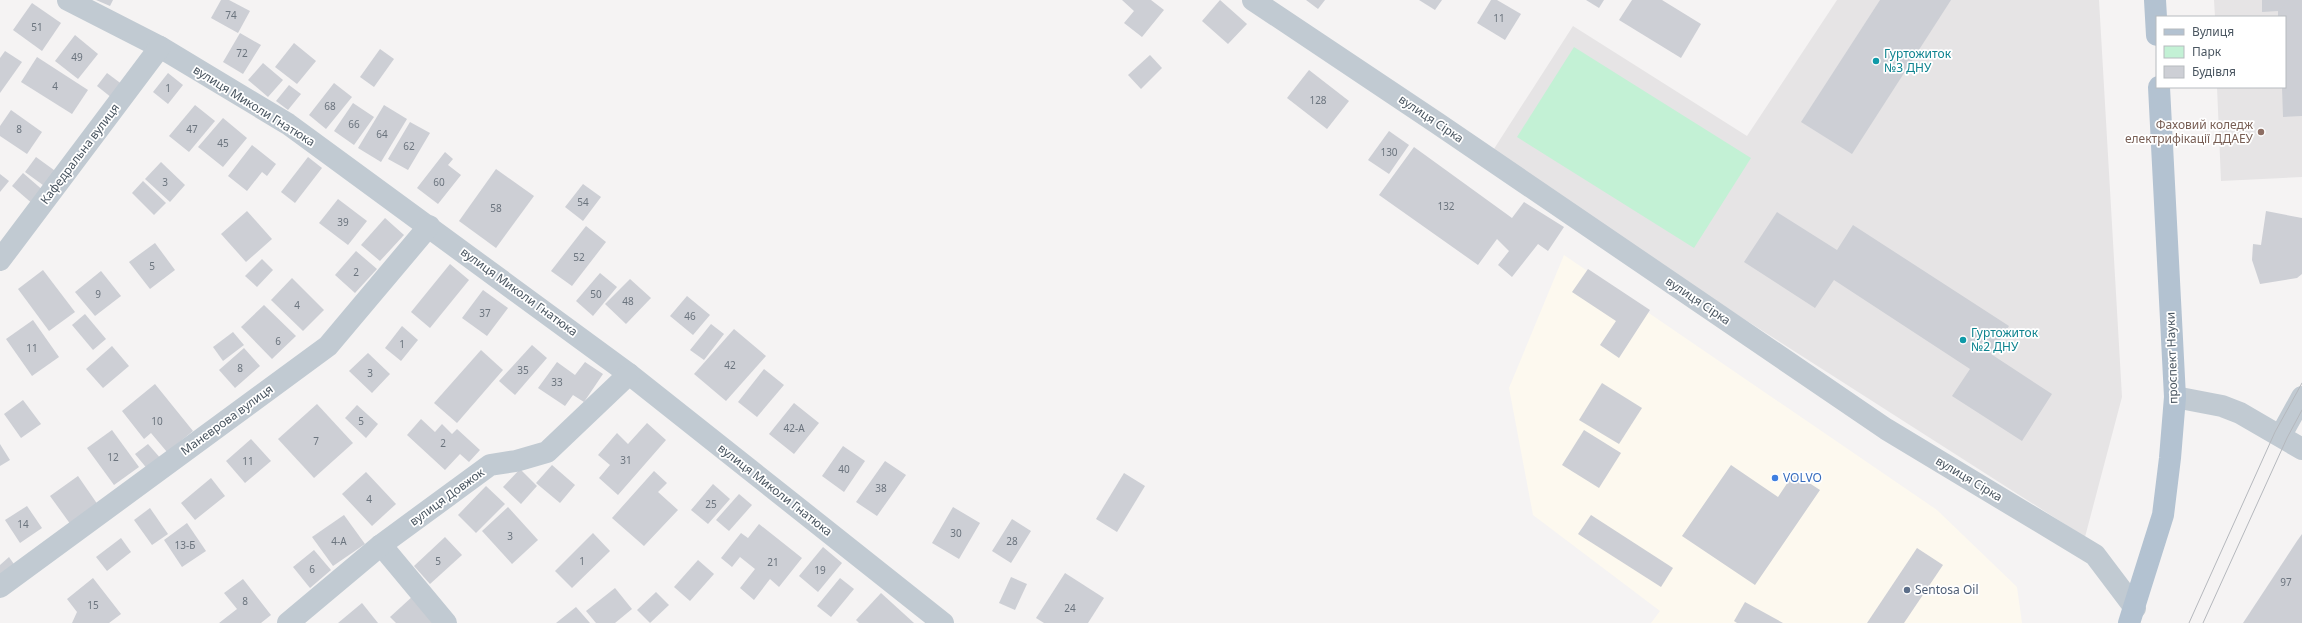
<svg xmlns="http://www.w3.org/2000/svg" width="2302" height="623" font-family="'Noto Sans',sans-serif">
  <rect width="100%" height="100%" fill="#f5f3f3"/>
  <path fill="#fdf9ef" d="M1564 255 1937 510 2017 587 2022 623H1651L1660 611 1533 515 1509 388Z"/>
  <g fill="#e6e4e5">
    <path d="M1837 0H2099L2122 397 2085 537 1683 280 1492 152 1573 26 1747 136Z"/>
    <path d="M2214 0H2302V177L2221 181 2217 87H2285V17H2215Z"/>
  </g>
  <path fill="#c3f1d5" d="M1574 47 1751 158 1694 248 1517 137Z"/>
  <g fill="#cdcfd5">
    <path d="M96 0H113L110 6Z"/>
    <path d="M221 0H229L250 11 238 33 211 18Z"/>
    <path d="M1122 0H1151L1164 10 1142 37 1124 23 1134 11Z"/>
    <path d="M1220 0 1247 24 1228 44 1202 21Z"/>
    <path d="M1306 0H1325L1318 9Z"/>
    <path d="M1419 0H1442L1435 10Z"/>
    <path d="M1491 0H1497L1521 14 1505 40 1477 23Z"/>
    <path d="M1586 0H1604L1599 8Z"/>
    <path d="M1632 0H1662L1701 24 1681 58 1619 20Z"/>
    <path d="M1880 0H1951L1852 154 1801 122Z"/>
    <path d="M2262 0H2302V116L2283 117 2282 87H2285V17H2278V11L2262 12Z"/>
    <path d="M32 3 61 23 42 51 13 30Z"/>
    <path d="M240 33 261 45 243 74 223 62Z"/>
    <path d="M75 35 98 54 78 79 55 61Z"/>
    <path d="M294 43 316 61 297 84 275 67Z"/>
    <path d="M380 49 394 59 374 87 360 77Z"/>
    <path d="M5 51 22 62 0 93V58Z"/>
    <path d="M1150 55 1162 68 1141 89 1128 75Z"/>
    <path d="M37 57 88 90 72 114 21 82Z"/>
    <path d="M263 63 283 80 268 97 248 80Z"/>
    <path d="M1309 70 1349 101 1327 129 1287 98Z"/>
    <path d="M107 73 127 88 117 102 97 86Z"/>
    <path d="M168 73 183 85 168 104 153 92Z"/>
    <path d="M334 83 352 97 326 129 309 115Z"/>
    <path d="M289 85 301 94 288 110 276 101Z"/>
    <path d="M353 103 374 117 354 145 334 131Z"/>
    <path d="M195 105 215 121 189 152 169 136Z"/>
    <path d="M384 105 407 119 381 162 358 148Z"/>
    <path d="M11 110 42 132 27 154 0 136V126Z"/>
    <path d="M223 118 247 138 223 167 198 147Z"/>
    <path d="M410 122 430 133 408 170 388 159Z"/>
    <path d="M1389 131 1409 145 1389 174 1368 160Z"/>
    <path d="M252 145 276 164 267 176 262 172 247 191 228 176Z"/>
    <path d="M1414 147 1512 218 1524 202 1564 227 1548 251 1538 244 1512 277 1498 265 1509 251 1497 239 1478 265 1379 195Z"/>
    <path d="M445 152 453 159 448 165 461 175 438 204 417 188Z"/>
    <path d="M36 157 58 173 47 188 25 172Z"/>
    <path d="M308 157 322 168 295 203 281 192Z"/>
    <path d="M161 162 185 185 170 202 145 179Z"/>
    <path d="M496 169 534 196 496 248 459 221Z"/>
    <path d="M23 173 45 192 34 205 12 186Z"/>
    <path d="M0 174 9 181 0 192Z"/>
    <path d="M143 181 166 203 154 215 132 193Z"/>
    <path d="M583 184 601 197 583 221 565 207Z"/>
    <path d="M338 199 367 221 348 245 319 223Z"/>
    <path d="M247 211 272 239 246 262 221 234Z"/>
    <path d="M2266 211 2302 218V274L2297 278 2260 284 2252 260 2253 244 2261 245Z"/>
    <path d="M1777 212 1837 250 1853 225 2009 326 1991 354 2052 394 2022 441 1952 396 1970 369 1834 280 1815 308 1744 262Z"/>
    <path d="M385 218 404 235 380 261 361 245Z"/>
    <path d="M586 226 606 242 572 286 551 271Z"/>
    <path d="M155 243 175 270 150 289 129 262Z"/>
    <path d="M356 251 377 269 355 293 335 275Z"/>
    <path d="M262 259 273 270 257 287 245 276Z"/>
    <path d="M450 264 469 280 430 328 411 312Z"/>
    <path d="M1588 269 1650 310 1619 358 1600 345 1616 321 1572 292Z"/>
    <path d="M43 270 75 312 49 331 18 289Z"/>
    <path d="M101 271 121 296 95 316 75 292Z"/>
    <path d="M600 273 617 287 593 316 576 301Z"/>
    <path d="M292 278 324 310 303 331 271 300Z"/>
    <path d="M630 279 651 298 626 324 605 304Z"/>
    <path d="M483 290 508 308 487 336 462 318Z"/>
    <path d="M687 296 710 315 693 335 670 316Z"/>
    <path d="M264 305 296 336 272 359 241 327Z"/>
    <path d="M85 314 106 339 93 350 72 325Z"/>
    <path d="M33 320 59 357 32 376 6 339Z"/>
    <path d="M711 324 724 334 704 360 690 350Z"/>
    <path d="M402 326 418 340 401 361 385 348Z"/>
    <path d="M734 329 766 356 726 401 694 374Z"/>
    <path d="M233 332 244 345 223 361 213 347Z"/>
    <path d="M532 345 547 358 515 395 499 381Z"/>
    <path d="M112 346 129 366 103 388 86 369Z"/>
    <path d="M244 348 260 366 235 388 219 370Z"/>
    <path d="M481 350 503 370 457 423 434 403Z"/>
    <path d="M368 353 390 374 372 393 349 371Z"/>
    <path d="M557 362 575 375 585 362 603 374 584 402 573 395 565 406 538 388Z"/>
    <path d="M764 369 784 385 757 417 738 402Z"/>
    <path d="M1602 383 1642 408 1619 444 1579 420Z"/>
    <path d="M155 384 193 431 167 452 151 433 144 439 122 411Z"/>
    <path d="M23 400 41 424 21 438 4 414Z"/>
    <path d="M794 403 819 423 794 454 769 434Z"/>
    <path d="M317 404 353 443 314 478 278 439Z"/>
    <path d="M357 405 378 424 366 438 345 418Z"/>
    <path d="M421 419 435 432 442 424 452 434 457 429 480 450 469 462 460 454 445 470 407 435Z"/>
    <path d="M647 423 666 440 618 495 599 478 610 465 598 455 617 433 628 444Z"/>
    <path d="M112 430 139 467 114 485 87 448Z"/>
    <path d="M1584 430 1621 453 1599 488 1562 465Z"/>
    <path d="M251 439 271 461 245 483 226 461Z"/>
    <path d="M0 444 10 460 0 466Z"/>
    <path d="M148 444 162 460 149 471 135 454Z"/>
    <path d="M843 446 865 461 844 492 822 476Z"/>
    <path d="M885 461 906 475 877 516 856 502Z"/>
    <path d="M552 465 575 485 560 503 536 483Z"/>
    <path d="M1731 465 1778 497 1794 473 1820 490 1755 585 1682 536Z"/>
    <path d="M520 469 537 486 521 504 503 487Z"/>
    <path d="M654 471 667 483 658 492 678 510 644 546 612 518Z"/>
    <path d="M366 472 396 504 372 526 342 494Z"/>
    <path d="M1124 473 1145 486 1117 532 1096 519Z"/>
    <path d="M78 476 98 505 71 525 50 496Z"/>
    <path d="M211 478 225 496 195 520 181 503Z"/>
    <path d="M713 484 730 499 708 524 691 510Z"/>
    <path d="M486 486 505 504 476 533 458 515Z"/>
    <path d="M739 494 752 505 729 531 716 520Z"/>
    <path d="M27 506 42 528 20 543 5 520Z"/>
    <path d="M508 507 538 540 512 564 482 531Z"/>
    <path d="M953 507 980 523 959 559 932 543Z"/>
    <path d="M150 508 168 534 152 545 134 520Z"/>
    <path d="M344 515 365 544 333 566 312 537Z"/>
    <path d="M1591 515 1673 568 1661 587 1578 534Z"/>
    <path d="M1012 519 1031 531 1011 563 992 551Z"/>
    <path d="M187 523 206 551 182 567 164 540Z"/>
    <path d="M759 524 802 558 779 587 770 579 754 600 740 588 755 569 740 557 732 567 721 558 741 533 748 538Z"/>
    <path d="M593 533 610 551 572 588 555 571Z"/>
    <path d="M2302 534V623H2243L2297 541Z"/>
    <path d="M445 537 462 555 430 584 414 566Z"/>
    <path d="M121 538 131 552 107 571 96 557Z"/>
    <path d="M823 547 842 563 818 592 799 576Z"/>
    <path d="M1917 548 1943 565 1904 623H1867Z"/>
    <path d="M314 550 331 570 310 588 293 567Z"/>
    <path d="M9 557 16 567 0 579V565Z"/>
    <path d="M698 560 714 574 690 601 674 587Z"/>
    <path d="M1065 573 1104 598 1088 623H1044L1036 618Z"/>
    <path d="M1011 577 1027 584 1015 610 999 603Z"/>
    <path d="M93 578 121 614 109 623H72L77 612 67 599Z"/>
    <path d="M840 578 854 589 831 617 817 606Z"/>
    <path d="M243 579 271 615 261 623H219L237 609 224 593Z"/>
    <path d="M615 588 632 609 615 623H596L586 611Z"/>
    <path d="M656 592 669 605 650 623 637 610Z"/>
    <path d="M881 593 914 623H859L856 620Z"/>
    <path d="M413 596 437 623H396L390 617Z"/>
    <path d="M1745 602 1783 623H1737L1734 621Z"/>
    <path d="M362 603 378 623H338Z"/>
    <path d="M576 607 590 623H556Z"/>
  </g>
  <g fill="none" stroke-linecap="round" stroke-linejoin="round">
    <g stroke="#c1cad2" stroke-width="22">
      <path d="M68 0 160 47 288 124 629 374 943 623"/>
      <path d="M1253 0 1437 123 1886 429 2095 555 2135 608"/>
      <path d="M0 260 160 47"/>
      <path d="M2175 397 2222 406 2240 413 2302 449"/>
      <path d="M2281 435 2302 397"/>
      <path d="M381 545 446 623"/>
      <path d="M0 587 328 346 429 226"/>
      <path d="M288 623 381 545 490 465 516 461 547 452 629 374"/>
    </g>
    <g stroke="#b3c2d1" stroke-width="22">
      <path d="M2155 0 2157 35"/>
      <path d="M2129 623 2163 515 2170 458 2175 397 2159 87"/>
    </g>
    <g stroke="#b5b8bd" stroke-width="1">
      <path d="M2189 623 2275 432 2302 383"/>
      <path d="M2203 623 2287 438 2302 410"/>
    </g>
  </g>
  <g fill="#0f9aa8" stroke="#fff" stroke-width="1.5">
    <circle cx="1876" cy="61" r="4"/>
    <circle cx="1963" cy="340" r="4"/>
  </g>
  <circle fill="#8d6e63" stroke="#fff" stroke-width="1.5" cx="2261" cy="132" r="4"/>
  <circle fill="#3f7fe0" stroke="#fff" stroke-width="1.5" cx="1775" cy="478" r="4"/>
  <circle fill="#5c6f8a" stroke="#fff" stroke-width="1.5" cx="1907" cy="590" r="4"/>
  <g text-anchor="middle" stroke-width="3.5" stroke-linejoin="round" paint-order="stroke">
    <g font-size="10" fill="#6b747e">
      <text x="231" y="19">74</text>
      <text x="1499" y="22">11</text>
      <text x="37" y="31">51</text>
      <text x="242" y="57">72</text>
      <text x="77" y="61">49</text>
      <text x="55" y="90">4</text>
      <text x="168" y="92">1</text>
      <text x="1318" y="104">128</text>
      <text x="330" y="110">68</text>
      <text x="354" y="128">66</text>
      <text x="19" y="133">8</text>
      <text x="192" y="133">47</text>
      <text x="382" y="138">64</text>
      <text x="223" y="147">45</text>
      <text x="409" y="150">62</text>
      <text x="1389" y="156">130</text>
      <text x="165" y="186">3</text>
      <text x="439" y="186">60</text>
      <text x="583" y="206">54</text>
      <text x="1446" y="210">132</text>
      <text x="496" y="212">58</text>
      <text x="343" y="226">39</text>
      <text x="579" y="261">52</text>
      <text x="152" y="270">5</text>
      <text x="356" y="276">2</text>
      <text x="98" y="298">9</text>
      <text x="596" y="298">50</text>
      <text x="628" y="305">48</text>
      <text x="297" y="309">4</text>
      <text x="485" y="317">37</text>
      <text x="690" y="320">46</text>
      <text x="278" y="345">6</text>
      <text x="402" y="348">1</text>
      <text x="32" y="352">11</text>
      <text x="730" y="369">42</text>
      <text x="240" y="372">8</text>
      <text x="523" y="374">35</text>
      <text x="370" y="377">3</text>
      <text x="557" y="386">33</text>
      <text x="157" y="425">10</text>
      <text x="361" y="425">5</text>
      <text x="794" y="432">42-А</text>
      <text x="316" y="445">7</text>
      <text x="443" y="447">2</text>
      <text x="113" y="461">12</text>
      <text x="626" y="464">31</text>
      <text x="248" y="465">11</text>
      <text x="844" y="473">40</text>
      <text x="881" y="492">38</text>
      <text x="369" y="503">4</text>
      <text x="711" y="508">25</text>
      <text x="23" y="528">14</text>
      <text x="956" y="537">30</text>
      <text x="510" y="540">3</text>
      <text x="339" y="545">4-А</text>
      <text x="1012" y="545">28</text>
      <text x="185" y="549">13-Б</text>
      <text x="438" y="565">5</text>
      <text x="582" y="565">1</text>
      <text x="773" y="566">21</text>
      <text x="312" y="573">6</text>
      <text x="820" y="574">19</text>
      <text x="2286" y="586">97</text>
      <text x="245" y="605">8</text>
      <text x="93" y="609">15</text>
      <text x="1070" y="612">24</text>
    </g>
    <g font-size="12" fill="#0d838f" stroke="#fff" text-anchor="start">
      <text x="1884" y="58">Гуртожиток<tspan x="1884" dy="14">№3 ДНУ</tspan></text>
      <text x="1971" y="337">Гуртожиток<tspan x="1971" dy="14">№2 ДНУ</tspan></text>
    </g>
    <g font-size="12" fill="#4a5661" stroke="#fff">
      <text transform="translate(254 106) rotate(32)" y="4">вулиця Миколи Гнатюка</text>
      <text transform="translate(1431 119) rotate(34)" y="4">вулиця Сірка</text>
      <text transform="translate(80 154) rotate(-53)" y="4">Кафедральна вулиця</text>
      <text transform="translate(519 292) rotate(36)" y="4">вулиця Миколи Гнатюка</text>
      <text transform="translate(1698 301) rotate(34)" y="4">вулиця Сірка</text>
      <text transform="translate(2172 358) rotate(-92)" y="4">проспект Науки</text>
      <text transform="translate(227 420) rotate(-36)" y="4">Маневрова вулиця</text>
      <text transform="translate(1969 479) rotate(31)" y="4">вулиця Сірка</text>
      <text transform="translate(775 490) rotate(38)" y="4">вулиця Миколи Гнатюка</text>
      <text transform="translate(447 497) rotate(-36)" y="4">вулиця Довжок</text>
    </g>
    <g font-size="12" fill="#785e54" stroke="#fff" text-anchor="end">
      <text x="2253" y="129">Фаховий коледж<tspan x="2253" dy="14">електрифікації ДДАЕУ</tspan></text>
    </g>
    <g font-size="12" fill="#366cbe" stroke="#fff" text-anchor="start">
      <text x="1783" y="482">VOLVO</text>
    </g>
    <g font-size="12" fill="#4e5e75" stroke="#fff" text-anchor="start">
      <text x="1915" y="594">Sentosa Oil</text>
    </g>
  </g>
  <rect x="2156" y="16" width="130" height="72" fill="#ffffff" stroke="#b7bbc0"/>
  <rect x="2164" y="29" width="20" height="6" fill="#b3c2d1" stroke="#b7bbc0"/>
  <text x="2192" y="36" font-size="12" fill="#4a5661">Вулиця</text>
  <rect x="2164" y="46" width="20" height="12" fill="#c3f1d5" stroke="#b7bbc0"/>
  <text x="2192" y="56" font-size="12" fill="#4a5661">Парк</text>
  <rect x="2164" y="66" width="20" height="12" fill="#cdcfd5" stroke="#b7bbc0"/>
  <text x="2192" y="76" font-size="12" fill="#4a5661">Будівля</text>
</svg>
